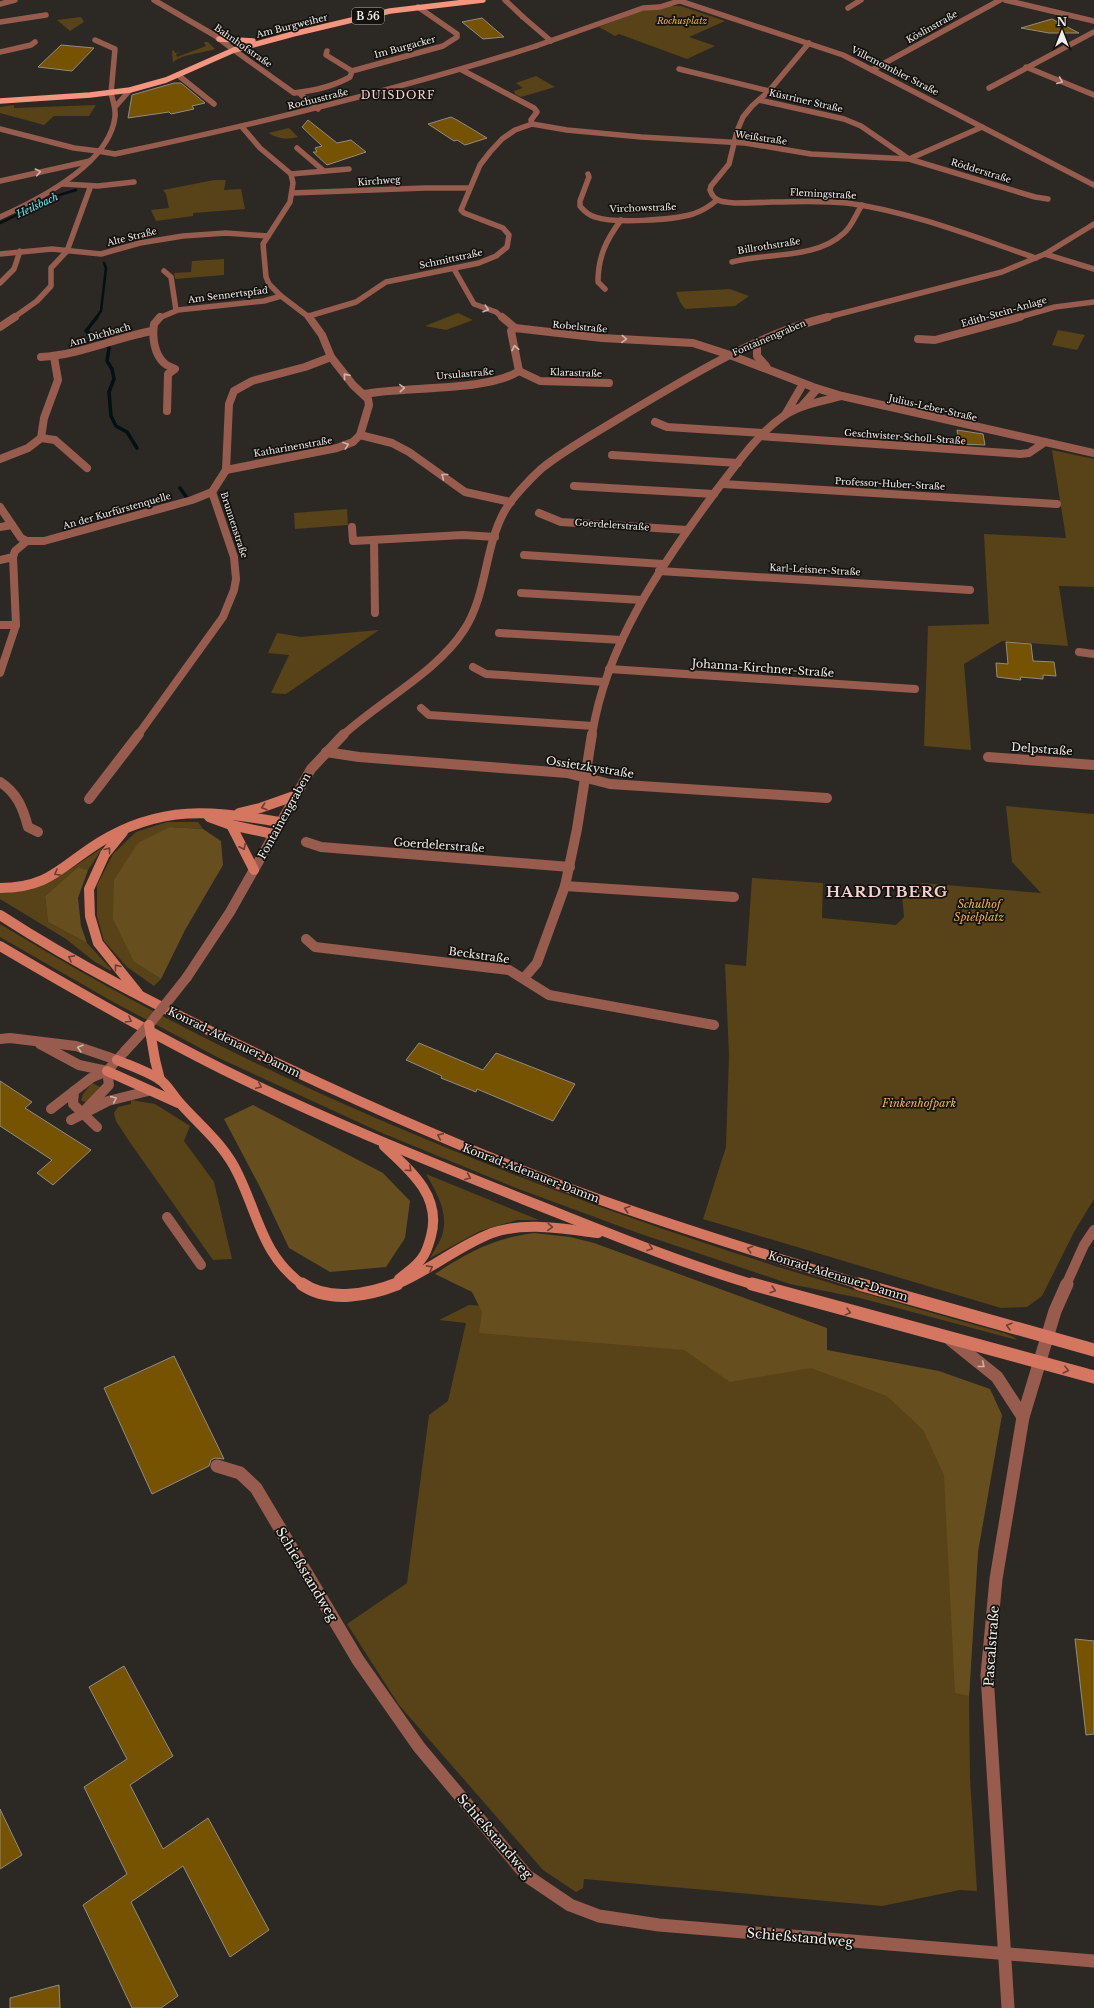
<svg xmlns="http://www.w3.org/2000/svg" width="1094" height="2008" font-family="'Libre Baskerville',serif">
  <rect width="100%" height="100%" fill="#2c2924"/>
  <g fill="#584217">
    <path d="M667 6H681L725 21 689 37 715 46 687 59 619 34 615 36 599 27 637 12Z"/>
    <path d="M81 17 84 22 70 31 57 20Z"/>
    <path d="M204 42H208L215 49C203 53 178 55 173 63L172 51 174 50 175 53 182 52 176 54 177 57 206 46Z"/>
    <path d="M536 76 555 87 521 97 515 94 514 91 523 88 516 83Z"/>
    <path d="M14 105V108L96 105 89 116H54L44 125 0 113V107Z"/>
    <path d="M289 128 298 137C286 140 279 139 268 133Z"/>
    <path d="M214 180H226L224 190 241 189 245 209 193 213V216L156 221 151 210 169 208 166 194 163 190Z"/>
    <path d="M224 259V275L175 279 174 273 191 272 192 261Z"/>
    <path d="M730 289 749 296 735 306 685 309 680 302 676 292Z"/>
    <path d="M458 313 473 320 446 330 425 326Z"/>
    <path d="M1058 330 1085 335 1077 350 1052 345Z"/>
    <path d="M1052 450 1094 459V587L1059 586 1068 646 1002 641 964 664 971 750 924 746 928 626 989 624 984 534 1066 538Z"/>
    <path d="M347 509 348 525 295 529 294 513Z"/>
    <path d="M379 630 286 694 271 693 289 655 268 653 277 633 301 637Z"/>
    <path d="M1006 806 1094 814V1199L1074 1232 1042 1296 1027 1307 1001 1308 703 1219 726 1147 729 1055 725 964 746 966 752 878 823 883 822 918 896 925 904 917 902 896 922 883 1041 893 1012 862Z"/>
    <path d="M167 822H198L203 829 170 827 134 962 161 979 154 986 127 967 104 941 97 916V885L113 854 136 832Z"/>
    <path d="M103 847 88 870 78 867 45 896 48 922 87 943 111 969V971L95 962 66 939 0 899V893C40 893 71 869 103 847Z"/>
    <path d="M0 924C310 1114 655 1238 1004 1333L1014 1337 1017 1340 860 1298 790 1284 638 1233 516 1188 382 1133 221 1059 115 1003 0 937Z"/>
    <path d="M92 1083 102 1088 88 1102 81 1101 83 1094Z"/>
    <path d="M131 1100 155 1104 190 1126 184 1141 214 1182 232 1259 213 1260 129 1141 116 1121 114 1113 118 1107 131 1104Z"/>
    <path d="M426 1174 539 1220H517L480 1231 430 1258C434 1251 439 1243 442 1236 449 1213 437 1193 426 1174Z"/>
    <path d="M469 1305 642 1316 935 1385 984 1452 969 1696 970 1778 977 1891 960 1890 882 1906 584 1879 583 1888 576 1892 543 1870 399 1705 347 1624 407 1583 429 1415 448 1401 466 1323 439 1320Z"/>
  </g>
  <g fill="#674e1e">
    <path d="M170 827 203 829 221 841 223 865 185 930 161 979 134 962 113 919 114 880 138 843Z"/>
    <path d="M78 867 88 870 78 898 81 926 87 943 48 922 45 896Z"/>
    <path d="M253 1105 383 1173 410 1201 405 1238 386 1267 330 1272 289 1248 260 1187 224 1119Z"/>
    <path d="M534 1233 570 1237 594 1243 827 1328V1350L939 1371 990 1389 1002 1415 978 1552 969 1696 955 1693 944 1475 923 1430 887 1396 811 1368 730 1382 684 1350 479 1333 482 1312 472 1292 435 1274C468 1252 495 1238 534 1233Z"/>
  </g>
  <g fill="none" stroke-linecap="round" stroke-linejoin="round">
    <g stroke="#021113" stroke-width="2.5">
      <path d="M0 223 59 195 76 190"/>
      <path d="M96 318 101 311 106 268 104 263"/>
    </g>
    <g stroke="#021113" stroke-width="3.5">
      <path d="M97 317 86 331 104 340 109 348 107 361 112 369 114 379 109 392 111 416 116 426 127 432 137 448"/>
      <path d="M180 488 187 498"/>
    </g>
  </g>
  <g fill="#755300" stroke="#8f8c86">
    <path d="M482 18 504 37 483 39 462 22Z"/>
    <path d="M1052 19 1079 33H1049L1021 28Z"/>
    <path d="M61 45 94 48 72 71 38 67Z"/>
    <path d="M174 83H181L205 103 192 106 194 109 171 114 169 112 128 118 132 95Z"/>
    <path d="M451 117 457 120 487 138 465 145 457 140 454 141 428 124Z"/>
    <path d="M308 120 337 143 351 140 366 152 327 165 313 152H317L315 148 322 146 302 127Z"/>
    <path d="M957 430 983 434 985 445 959 444Z"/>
    <path d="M1006 642 1031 644 1033 661 1054 662 1056 676 1043 675V679L1020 677 1021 680 997 677 996 663 1008 664Z"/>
    <path d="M419 1043 483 1070 496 1053 575 1084 553 1121 477 1089 476 1092 441 1078 442 1076 406 1060Z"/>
    <path d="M0 1081 32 1102 25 1108 91 1150 53 1185 37 1173 52 1160 0 1126Z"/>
    <path d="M174 1356 224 1459 215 1458 211 1460 209 1466 152 1494 104 1388Z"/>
    <path d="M1075 1639 1094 1641V1734L1086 1735Z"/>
    <path d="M124 1666 173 1756 130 1785 163 1849 208 1818 269 1930 230 1957 183 1866 131 1902 178 1996 161 2008H132L83 1905 127 1874 84 1787 127 1759 89 1687Z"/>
    <path d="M0 1809 22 1855 0 1869Z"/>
    <path d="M59 1985 60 2008H10V1998Z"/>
  </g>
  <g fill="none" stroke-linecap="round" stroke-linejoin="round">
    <g stroke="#975c4e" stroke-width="5.5">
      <path d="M523 17 551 41"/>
      <path d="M299 93 318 109"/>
      <path d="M297 148 324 171"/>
      <path d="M98 151 115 154C257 124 398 90 536 46"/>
      <path d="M291 174 349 169"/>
    </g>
    <g stroke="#975c4e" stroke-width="5.5">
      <path d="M505 0 523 17"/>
      <path d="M1005 0 1094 21"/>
      <path d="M0 4 15 0"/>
      <path d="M848 8 861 0"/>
      <path d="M0 22 46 15"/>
      <path d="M95 40 115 49 111 93"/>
      <path d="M809 43 769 91 752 106 743 117 737 131 729 164 711 186 710 190C714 202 723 202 734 203 772 203 809 199 847 203 912 212 974 237 1036 258"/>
      <path d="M536 46 643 8 660 7 679 1"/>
      <path d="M234 50 294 93C312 91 334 86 350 77L352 71 443 46 457 37V34L418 7"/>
      <path d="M327 51 326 55 352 71"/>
      <path d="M0 52 31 45 35 42"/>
      <path d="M1026 67 1094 95"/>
      <path d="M679 69 769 91"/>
      <path d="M462 70 534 108 537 112 531 120 532 124"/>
      <path d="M872 70 1000 0"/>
      <path d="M178 75 214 104"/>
      <path d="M989 88 1094 32"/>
      <path d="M759 100 844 119 861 126 909 159 1035 197 1048 199"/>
      <path d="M242 127 260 148 291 174 293 183 290 202 263 244 266 277 269 284 281 296 310 318"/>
      <path d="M0 129 74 148 98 151"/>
      <path d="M588 174 589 177 580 201V206C584 211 588 215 595 217 615 224 672 220 693 214 702 211 710 206 717 200"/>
      <path d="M0 181 90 161"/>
      <path d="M63 184 98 186 134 182"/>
      <path d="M292 193 425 188H469"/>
      <path d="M0 254 52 249 101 254 140 243 183 236 226 233 268 236"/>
      <path d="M1045 254 1094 269"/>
      <path d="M732 262C767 252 815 260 844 233 852 226 856 214 862 205"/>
      <path d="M454 269 474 304 496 312 503 318"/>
      <path d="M164 271 171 277 176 310"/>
      <path d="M0 283 14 269 20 251"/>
      <path d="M605 289 598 282C598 257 606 240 621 220"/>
      <path d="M309 316 356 302 386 282 479 263 496 256 507 247 509 235 503 228 464 213 461 210 480 165 490 152 502 139 515 130 532 124 567 130 641 137 745 143 811 154 909 159 982 127"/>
      <path d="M13 318 37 301 51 286V268L67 251 90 188"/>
      <path d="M159 318 178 310 264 301 281 296"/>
      <path d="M1016 318 1055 307 1094 302"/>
    </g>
    <g stroke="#975c4e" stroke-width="8">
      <path d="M160 317 154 324C152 336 154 354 164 363 167 366 171 367 175 369L168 374 167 411"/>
      <path d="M502 317 515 328 602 338 693 343 730 355"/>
      <path d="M0 327 15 317"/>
      <path d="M918 339 935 340 1020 317"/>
      <path d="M41 357C80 355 114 338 152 331"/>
      <path d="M519 371 540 381 609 383"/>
      <path d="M364 394C405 386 487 392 519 371L511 331 515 328"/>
      <path d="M802 406 817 389"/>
      <path d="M785 415 803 384"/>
      <path d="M655 422 667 427 763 433"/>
      <path d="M360 435 392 443 409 452 465 492 511 502"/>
      <path d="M760 436 1020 454 1029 453 1045 442"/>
      <path d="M41 438 55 440 87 468"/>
      <path d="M612 455 738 463"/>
      <path d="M0 459 28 448 41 438 44 418 58 380 54 357"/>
      <path d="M226 470 337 448 353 442 360 435 369 405 368 399 353 385 331 357 322 335 309 317"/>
      <path d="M723 484 1057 504"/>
      <path d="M574 486 714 494"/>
      <path d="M0 507 21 538 27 541 15 551 13 557 16 625 0 673"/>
      <path d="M539 513 561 522 687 530"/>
      <path d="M0 527 12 525"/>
      <path d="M352 527 353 541 463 535 495 537"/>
      <path d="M374 540 375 613"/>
      <path d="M27 541H44L192 500 212 492"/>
      <path d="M524 555 663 564"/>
      <path d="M0 560 13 557"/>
      <path d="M659 571 970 590"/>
      <path d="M521 593 642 600"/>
      <path d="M0 625H16"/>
      <path d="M499 633 622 640"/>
      <path d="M1079 652 1094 654"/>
      <path d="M473 667 486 674 605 682"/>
      <path d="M609 669 915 689"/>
      <path d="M421 708 429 715 593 726"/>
      <path d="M138 735 223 617 234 590 236 579 234 557 212 492 226 470 229 404 234 391 252 381 305 367 331 357"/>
      <path d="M592 735C606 644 662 564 716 491 736 465 757 434 785 415 802 404 823 401 842 396"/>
    </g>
    <g stroke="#975c4e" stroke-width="10">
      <path d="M326 752 359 757 567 773 610 784 827 798"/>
      <path d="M988 757 1094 765"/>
      <path d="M0 782C17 793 23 808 28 827L38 832"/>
      <path d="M89 799 139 734"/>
      <path d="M306 842 321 847 570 867"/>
      <path d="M565 886 734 897"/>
      <path d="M306 939 315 947 509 970 549 995 714 1025"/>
      <path d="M524 978 537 963 565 886 577 829 592 734"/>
      <path d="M0 1039 10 1038 76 1046 117 1060"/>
      <path d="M40 1044 79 1065 107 1071"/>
      <path d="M74 1091 73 1104 97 1127"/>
      <path d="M51 1109 91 1078 107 1071"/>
      <path d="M86 1109 109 1085 107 1071"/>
      <path d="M71 1120 108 1101 148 1091"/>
      <path d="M167 1217 201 1265"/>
    </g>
    <path stroke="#975c4e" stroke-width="13" d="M217 1466 240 1473 256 1488 358 1660 419 1747 527 1876 570 1905 599 1916 659 1925 1094 1961"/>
    <g stroke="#975c4e" stroke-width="5.5">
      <path d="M154 0 214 35 234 50"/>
      <path d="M677 0 843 55 1094 185"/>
      <path d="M115 107 130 90"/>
      <path d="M0 217C38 200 109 165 115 117 116 109 113 101 111 93"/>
      <path d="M824 318 1002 272 1045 254 1094 224"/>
    </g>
    <g stroke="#975c4e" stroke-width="8">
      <path d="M757 343V356L766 366"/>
      <path d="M730 355 813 387 842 396 1094 453"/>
      <path d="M343 735C380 701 437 672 464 630 487 595 484 549 504 512 511 499 530 479 541 469 564 450 597 432 623 416 687 378 755 335 828 317"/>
    </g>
    <g stroke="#975c4e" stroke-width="10">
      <path d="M187 977 230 912 311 769 344 734"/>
      <path d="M107 1071 125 1051"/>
      <path d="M1066 1285 1084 1245 1094 1230"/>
    </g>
    <g stroke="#975c4e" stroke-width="13">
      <path d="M951 1340 997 1377 1023 1417"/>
      <path d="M1008 2008 987 1675 996 1579 1023 1417 1055 1311 1067 1284"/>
    </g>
    <g stroke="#d57660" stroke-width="10">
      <path d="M239 813 260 808 294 796"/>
      <path d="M209 817 231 825 273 834"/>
      <path d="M231 825 254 870"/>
      <path d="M123 832 105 854 89 889 90 916 98 943 138 993"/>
      <path d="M0 888C50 888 61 866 100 842 160 805 213 810 279 822"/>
      <path d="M0 915C77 965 158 1006 241 1046 358 1102 478 1156 601 1200 687 1231 775 1257 862 1285"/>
      <path d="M0 946C73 989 146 1031 222 1069 321 1118 423 1159 525 1200 601 1230 677 1262 755 1285"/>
      <path d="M117 1060C131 1066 146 1071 159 1079 167 1084 172 1094 179 1102 200 1126 224 1144 238 1174 259 1217 262 1255 303 1285"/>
      <path d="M155 1060 160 1080"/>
      <path d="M107 1071 178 1103"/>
      <path d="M384 1146C410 1170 442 1196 431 1236 429 1243 427 1252 422 1258 416 1267 407 1272 399 1279"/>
      <path d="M395 1285C429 1271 458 1246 492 1233 526 1221 564 1229 598 1233"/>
    </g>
    <g stroke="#d57660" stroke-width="13">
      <path d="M302 1284C329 1303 369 1295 397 1284"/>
      <path d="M752 1284 1094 1377"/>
      <path d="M859 1284 1094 1350"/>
    </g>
    <g stroke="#f6947d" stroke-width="5.5">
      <path d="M219 39 253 41"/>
      <path d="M0 101 90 95 130 90 166 80 234 50 293 34 390 11 483 0"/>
    </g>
    <path stroke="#975c4e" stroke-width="10" d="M125 1051 149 1025 187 977"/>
    <path stroke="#d57660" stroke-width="10" d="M149 1025 155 1060"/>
  </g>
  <defs><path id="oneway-chevron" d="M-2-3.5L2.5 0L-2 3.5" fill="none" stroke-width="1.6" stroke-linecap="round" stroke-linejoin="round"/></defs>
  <g stroke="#ccb4ac">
    <use href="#oneway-chevron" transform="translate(1060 81) rotate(23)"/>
    <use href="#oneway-chevron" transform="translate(38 172) rotate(-13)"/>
    <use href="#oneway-chevron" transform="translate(486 309) rotate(18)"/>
    <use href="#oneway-chevron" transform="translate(624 339) rotate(3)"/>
    <use href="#oneway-chevron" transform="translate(515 348) rotate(-101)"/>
    <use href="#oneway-chevron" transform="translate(346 376) rotate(-129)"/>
    <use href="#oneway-chevron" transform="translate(402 388) rotate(-4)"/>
    <use href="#oneway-chevron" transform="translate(346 445) rotate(-20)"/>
    <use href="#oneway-chevron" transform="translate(444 476) rotate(-142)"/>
    <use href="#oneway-chevron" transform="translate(80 1048) rotate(-164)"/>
    <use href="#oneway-chevron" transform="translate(114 1099) rotate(-24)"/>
    <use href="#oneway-chevron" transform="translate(982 1365) rotate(39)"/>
  </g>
  <g stroke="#6a3f33">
    <use href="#oneway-chevron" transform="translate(264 807) rotate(162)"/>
    <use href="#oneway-chevron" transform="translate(243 847) rotate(64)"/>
    <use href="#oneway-chevron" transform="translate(108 850) rotate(-52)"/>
    <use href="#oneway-chevron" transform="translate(57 873) rotate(151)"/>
    <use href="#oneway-chevron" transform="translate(71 958) rotate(-151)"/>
    <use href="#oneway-chevron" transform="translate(117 967) rotate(-128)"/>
    <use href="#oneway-chevron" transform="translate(129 1020) rotate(30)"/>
    <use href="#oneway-chevron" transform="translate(259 1086) rotate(25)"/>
    <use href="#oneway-chevron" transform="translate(440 1136) rotate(-156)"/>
    <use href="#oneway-chevron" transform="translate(409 1169) rotate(42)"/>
    <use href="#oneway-chevron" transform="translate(468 1177) rotate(22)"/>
    <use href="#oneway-chevron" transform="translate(627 1209) rotate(-162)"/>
    <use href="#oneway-chevron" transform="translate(550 1227) rotate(3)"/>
    <use href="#oneway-chevron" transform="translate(650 1248) rotate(20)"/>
    <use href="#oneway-chevron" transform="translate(750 1249) rotate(-162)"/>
    <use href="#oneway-chevron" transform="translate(430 1268) rotate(-28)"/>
    <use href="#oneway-chevron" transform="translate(773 1290) rotate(17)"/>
    <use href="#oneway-chevron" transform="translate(848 1312) rotate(15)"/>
    <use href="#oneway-chevron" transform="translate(1009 1326) rotate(-164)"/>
    <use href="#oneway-chevron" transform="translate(1066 1370) rotate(14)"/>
  </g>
  <g text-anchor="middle" stroke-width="3.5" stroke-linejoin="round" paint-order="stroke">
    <g font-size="9" font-style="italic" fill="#f1b434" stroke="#13120f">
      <text x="682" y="24">Rochusplatz</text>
    </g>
    <g font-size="9" fill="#f0eeeb" stroke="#13120f">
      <text transform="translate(292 26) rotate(-14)" y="3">Am Burgweiher</text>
      <text transform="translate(932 27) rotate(-29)" y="3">Köslinstraße</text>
      <text transform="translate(243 46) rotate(35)" y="3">Bahnhofstraße</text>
      <text transform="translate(405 47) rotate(-15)" y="3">Im Burgacker</text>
      <text transform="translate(895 71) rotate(27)" y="3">Villemombler Straße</text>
      <text transform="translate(318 99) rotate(-14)" y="3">Rochusstraße</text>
      <text transform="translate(806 101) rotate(13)" y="3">Küstriner Straße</text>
      <text transform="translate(761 138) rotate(8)" y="3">Weißstraße</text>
      <text transform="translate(981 171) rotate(17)" y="3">Rödderstraße</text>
      <text transform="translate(379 181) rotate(-4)" y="3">Kirchweg</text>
      <text transform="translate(823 194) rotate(3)" y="3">Flemingstraße</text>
      <text transform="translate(643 208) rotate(-2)" y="3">Virchowstraße</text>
      <text transform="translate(132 237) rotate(-14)" y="3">Alte Straße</text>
      <text transform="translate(769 246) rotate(-9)" y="3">Billrothstraße</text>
      <text transform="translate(451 259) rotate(-12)" y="3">Schmittstraße</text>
      <text transform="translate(228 295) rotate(-7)" y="3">Am Sennertspfad</text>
      <text transform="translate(1004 312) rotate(-16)" y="3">Edith-Stein-Anlage</text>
      <text transform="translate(580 327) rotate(5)" y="3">Robelstraße</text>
      <text transform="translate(100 335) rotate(-16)" y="3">Am Dichbach</text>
      <text transform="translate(769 338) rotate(-23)" y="3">Fontainengraben</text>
      <text transform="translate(576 373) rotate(2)" y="3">Klarastraße</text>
      <text transform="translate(465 374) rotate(-5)" y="3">Ursulastraße</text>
      <text transform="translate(933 408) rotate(13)" y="3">Julius-Leber-Straße</text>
      <text transform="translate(905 437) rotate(4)" y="3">Geschwister-Scholl-Straße</text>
      <text transform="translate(293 447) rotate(-10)" y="3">Katharinenstraße</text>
      <text transform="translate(890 484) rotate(3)" y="3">Professor-Huber-Straße</text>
      <text transform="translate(117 511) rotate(-16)" y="3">An der Kurfürstenquelle</text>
      <text transform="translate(234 525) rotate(72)" y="3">Brunnenstraße</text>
      <text transform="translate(612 525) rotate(4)" y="3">Goerdelerstraße</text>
      <text transform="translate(815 570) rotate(3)" y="3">Karl-Leisner-Straße</text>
    </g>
    <rect fill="#13120f" stroke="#aeaca9" stroke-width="1" x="352" y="8" width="32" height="16" rx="3"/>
    <g font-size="10" font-weight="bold" fill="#f0eeeb">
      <text x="368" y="20">B 56</text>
    </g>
    <g font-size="10" font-style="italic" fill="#5deaf9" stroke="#13120f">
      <text transform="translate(37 205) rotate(-25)" y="4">Heilsbach</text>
    </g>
    <g font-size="11" letter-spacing="1" fill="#f5d1d1" stroke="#13120f">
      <text x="398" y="99">DUISDORF</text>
    </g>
    <g font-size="11" fill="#f0eeeb" stroke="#13120f">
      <text transform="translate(763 668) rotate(4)" y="4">Johanna-Kirchner-Straße</text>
      <text transform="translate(1042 749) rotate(4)" y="4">Delpstraße</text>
      <text transform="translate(590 767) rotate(9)" y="4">Ossietzkystraße</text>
      <text transform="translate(284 816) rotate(-61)" y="4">Fontainengraben</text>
      <text transform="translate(439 845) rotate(4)" y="4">Goerdelerstraße</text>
      <text transform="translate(479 955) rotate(8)" y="4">Beckstraße</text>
      <text transform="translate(234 1042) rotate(26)" y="4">Konrad-Adenauer-Damm</text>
      <text transform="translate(531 1173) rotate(21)" y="4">Konrad-Adenauer-Damm</text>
      <text transform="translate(838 1276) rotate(17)" y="4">Konrad-Adenauer-Damm</text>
    </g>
    <g font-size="11" font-style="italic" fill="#f1b434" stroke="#13120f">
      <text x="979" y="908">Schulhof<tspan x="979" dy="13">Spielplatz</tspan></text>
      <text x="919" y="1107">Finkenhofpark</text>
    </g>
    <g font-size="13" fill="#f0eeeb" stroke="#13120f">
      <text transform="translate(307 1574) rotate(59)" y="5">Schießstandweg</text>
      <text transform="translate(991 1646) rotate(-86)" y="5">Pascalstraße</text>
      <text transform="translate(495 1836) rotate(49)" y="5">Schießstandweg</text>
      <text transform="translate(800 1937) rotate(5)" y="5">Schießstandweg</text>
    </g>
    <g font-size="15" font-weight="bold" letter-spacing="1" fill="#f5d1d1" stroke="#13120f">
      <text x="887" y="897">HARDTBERG</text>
    </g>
  </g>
  <g transform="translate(1062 32)" stroke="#13120f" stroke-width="3" paint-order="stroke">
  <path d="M0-3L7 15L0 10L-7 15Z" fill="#f0eeeb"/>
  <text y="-6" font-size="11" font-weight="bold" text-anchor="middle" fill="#f0eeeb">N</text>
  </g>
</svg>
